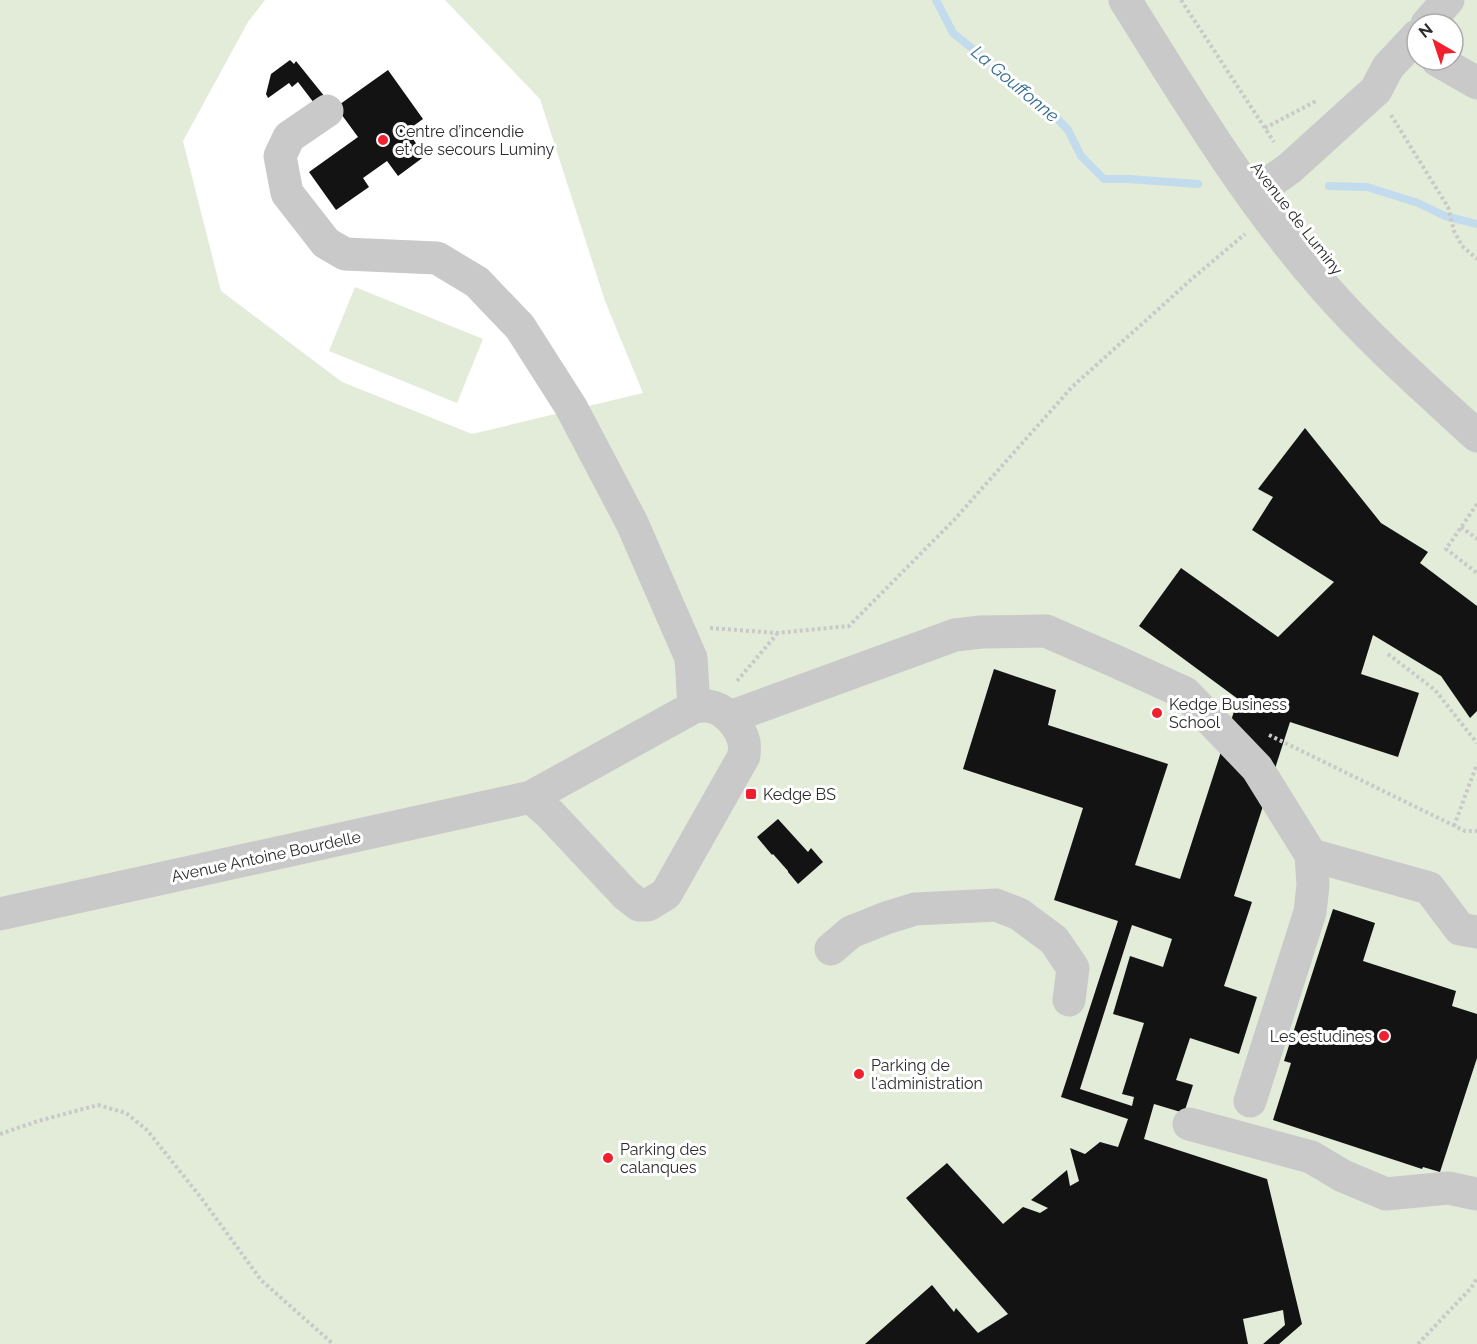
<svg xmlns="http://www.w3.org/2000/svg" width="1477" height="1344" font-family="Raleway,sans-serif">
  <rect width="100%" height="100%" fill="#fff"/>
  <g fill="#e2ecd8" fill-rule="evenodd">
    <path d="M0 0H265L248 22 183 141 221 291 342 382 472 434 643 393 605 301 540 99 445 0H1477V1344H0ZM1417 24H1453V60H1417Z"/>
    <path d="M355 287 483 339 457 403 329 351Z"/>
  </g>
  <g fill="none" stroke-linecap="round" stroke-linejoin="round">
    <g stroke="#c2dced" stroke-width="8">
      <path d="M936 0 953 33 1052 113 1068 130 1081 156 1104 179H1128L1198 184"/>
      <path d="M1329 186 1367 187 1418 203 1445 216 1477 224"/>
    </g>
  </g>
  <g fill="#131313" fill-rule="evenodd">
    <path d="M290 60 294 64 296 61 325 97 314 103 298 82 292 87 289 83 268 98 266 94 271 74Z"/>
    <path d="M388 70 423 119 405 132 411 140 413 139 425 156 398 176 387 161 363 178 369 187 336 210 309 172 358 137 336 107Z"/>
    <path d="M1305 428 1381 523 1428 552 1420 563 1477 606V711L1470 718 1441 676 1373 635 1361 674 1419 693 1398 757 1290 722 1234 896 1252 902 1224 986 1257 997 1239 1054 1190 1038 1176 1080 1193 1085 1184 1113 1154 1104 1144 1139 1267 1179 1302 1324 1279 1344H1263L1285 1325 1283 1310 1243 1319 1248 1344H865L932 1285 954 1312 956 1308 978 1333 1008 1314 906 1198 947 1163 1003 1224 1023 1207 1040 1213 1048 1208 1031 1200 1067 1170 1070 1186 1079 1181 1070 1148 1085 1154 1100 1142 1118 1147 1128 1119 1061 1097 1118 921 1054 900 1083 808 963 769 994 669 1056 690 1048 725 1168 764 1135 865 1180 879 1238 699 1139 626 1181 568 1278 637 1334 582 1252 530 1273 497 1258 489ZM1132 925 1172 939 1163 967 1130 956 1113 1014 1144 1023 1122 1094 1134 1097 1132 1106 1080 1089Z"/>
    <path d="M778 819 808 852 811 848 823 862 798 884 788 872V871L773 854 772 855 757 837Z"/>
    <path d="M1333 909 1375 923 1363 961 1456 991 1452 1006 1477 1014V1058L1440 1172 1423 1167 1422 1169 1273 1120 1291 1063 1284 1061Z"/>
  </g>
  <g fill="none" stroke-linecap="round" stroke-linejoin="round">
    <g stroke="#c9c9c9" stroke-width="4" stroke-dasharray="3 3" stroke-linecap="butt">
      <path d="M1181 0 1274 142"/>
      <path d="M1391 115 1448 207 1454 231 1462 246 1477 259"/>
      <path d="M1265 128 1318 100"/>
      <path d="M1477 504 1446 549 1477 573"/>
      <path d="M1461 527 1477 539"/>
      <path d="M710 628 777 633 849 626 954 520 1072 387 1194 277 1245 234"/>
      <path d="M1388 654 1435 690 1477 743"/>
      <path d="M737 681 777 634"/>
      <path d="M1269 735 1465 831H1477"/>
      <path d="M1454 826 1477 764"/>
      <path d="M0 1134 38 1121 98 1105 126 1113 147 1130 202 1199 261 1280 333 1344"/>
      <path d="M1418 1344 1471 1288 1477 1278"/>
    </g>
    <g stroke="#c9c9c9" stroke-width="33">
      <path d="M1125 0C1187 99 1247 199 1324 287 1371 341 1425 388 1477 436"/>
      <path d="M1427 24 1448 0"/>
      <path d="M1437 60 1477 83"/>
      <path d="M327 111 289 137 280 156 287 193 326 243 345 254 437 258 477 282 520 327 571 407 632 523 691 658 694 707"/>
      <path d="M1269 183 1290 168 1376 90 1388 67 1417 36"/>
      <path d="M730 717 955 635 981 632 1046 631 1115 661 1185 693 1257 768 1311 855 1313 885 1310 912 1250 1101"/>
      <path d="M1311 855 1429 888 1460 929 1477 932"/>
      <path d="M0 914 531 797 694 707C699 707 704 705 708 706 725 708 740 726 744 742 745 746 744 752 744 756L666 894 648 905H639L626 895 551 815 531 797"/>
      <path d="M831 949 851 932 886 918 915 909 996 905 1019 914 1054 940 1073 968 1069 1000"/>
      <path d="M1189 1124 1311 1157 1343 1176 1386 1194 1448 1188 1477 1194"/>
    </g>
  </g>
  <g fill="#f2202e" stroke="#fff" stroke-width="2">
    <circle cx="383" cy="140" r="6"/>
    <circle cx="1157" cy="713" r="6"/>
    <rect x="745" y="788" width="12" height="12" rx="3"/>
    <circle cx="1384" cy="1036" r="6"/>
    <circle cx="859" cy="1074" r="6"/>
    <circle cx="608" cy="1158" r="6"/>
  </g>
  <g text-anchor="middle" stroke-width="6" stroke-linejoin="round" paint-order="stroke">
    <g font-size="16" fill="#2c2c2c" stroke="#fff" text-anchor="start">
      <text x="395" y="137">Centre d’incendie<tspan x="395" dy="18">et de secours Luminy</tspan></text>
      <text x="1169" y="710">Kedge Business<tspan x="1169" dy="18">School</tspan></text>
      <text x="763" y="800">Kedge BS</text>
      <text x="1372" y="1042" text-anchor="end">Les estudines</text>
      <text x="871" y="1071">Parking de<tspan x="871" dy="18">l'administration</tspan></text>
      <text x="620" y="1155">Parking des<tspan x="620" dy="18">calanques</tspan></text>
    </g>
    <g font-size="16" fill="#2c2c2c" stroke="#fff">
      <text transform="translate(1297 218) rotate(52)" y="6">Avenue de Luminy</text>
      <text transform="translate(266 856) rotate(-12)" y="6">Avenue Antoine Bourdelle</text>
    </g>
    <g font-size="18" font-style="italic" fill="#356e94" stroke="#fff">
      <text transform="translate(1015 84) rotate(40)" y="6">La Gouffonne</text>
    </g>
  </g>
  <g transform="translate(1435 42) rotate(321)"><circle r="28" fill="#ffffff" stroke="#ababab" stroke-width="1.5"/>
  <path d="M0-4.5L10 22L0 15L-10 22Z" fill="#f2202e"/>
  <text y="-9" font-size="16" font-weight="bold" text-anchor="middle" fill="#2c2c2c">N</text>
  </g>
</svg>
